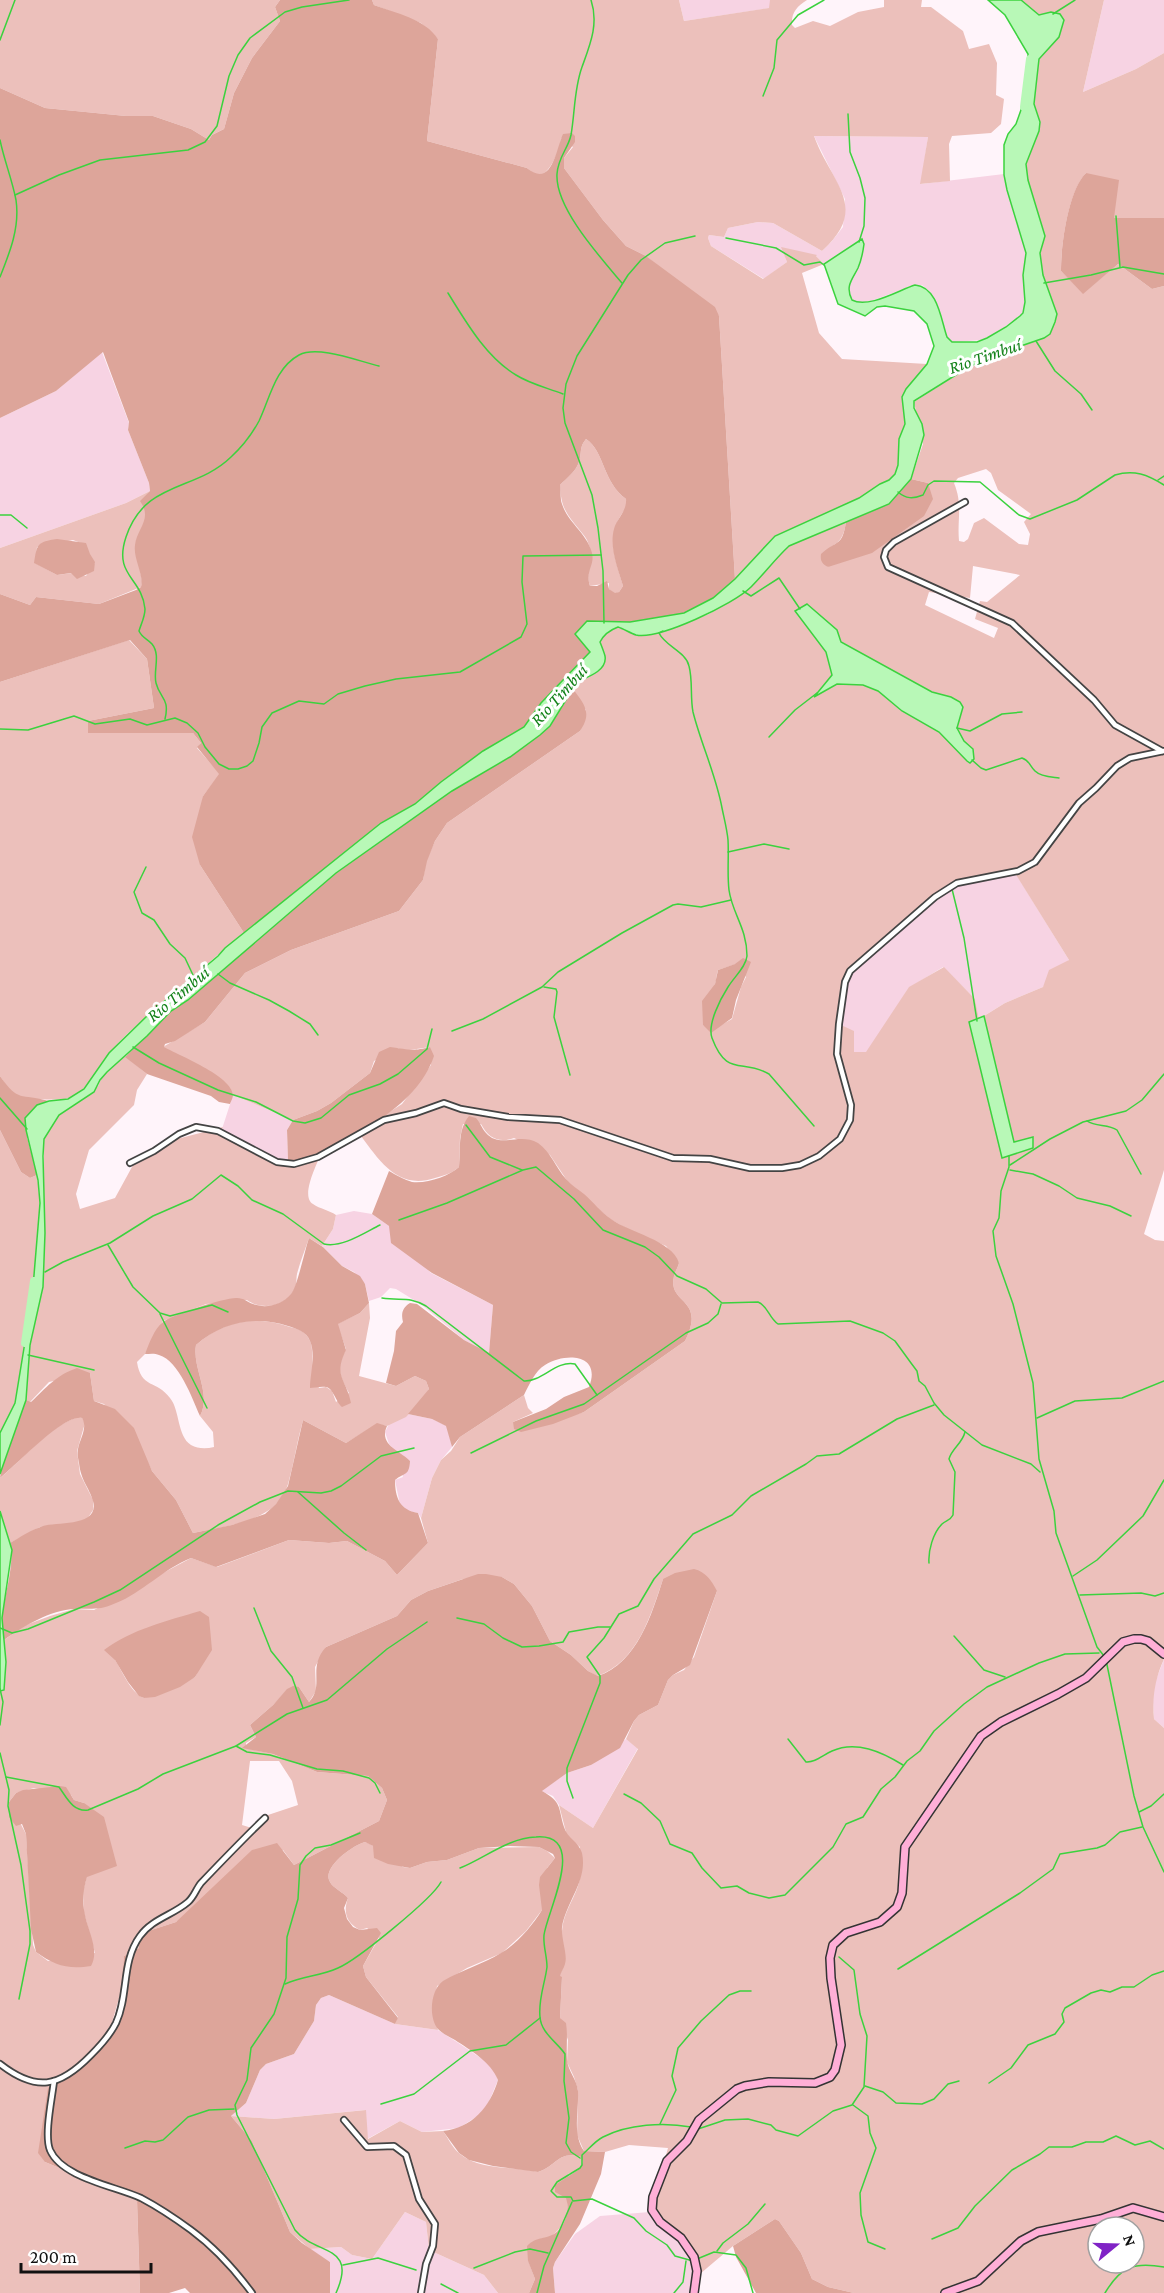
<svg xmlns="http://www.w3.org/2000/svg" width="1164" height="2293" font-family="'Crimson Pro',serif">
  <rect width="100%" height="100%" fill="#fff4fa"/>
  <g fill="#f7d3e3">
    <path d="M679 0H770V8L684 21Z"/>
    <path d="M1104 0H1164V53L1136 69 1083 92Z"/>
    <path d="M814 136 928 137 921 184 1004 174 1007 190 1026 253 1025 302 1023 313 1006 327 983 340 952 342 947 337 931 293 922 285H915L871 301 859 303 852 300 849 291V283L857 269 858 241 824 264 816 256 782 248 787 262 764 279 711 246 708 238 709 235 724 237 728 228 758 222 773 223 822 251 832 241 843 227 845 199Z"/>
    <path d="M102 352 129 423 128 430 149 483 150 491 126 503 0 548V418L56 391Z"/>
    <path d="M1013 869 1069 960 1043 987 1005 1003 979 1019 975 999 943 967 909 988 867 1052H854L841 1025 848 973 938 893 957 881Z"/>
    <path d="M233 1095 293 1120 287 1130 288 1160 274 1158 242 1142 222 1129Z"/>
    <path d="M354 1211 372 1214 389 1226 431 1273 493 1305 489 1354 464 1340 422 1305 396 1289 390 1288 381 1297 369 1301 365 1284 354 1272 342 1266 322 1246 333 1229 336 1215Z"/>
    <path d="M408 1414 432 1419 447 1426 452 1447 441 1460 432 1478 421 1518 418 1513 408 1511 400 1505 395 1480 403 1477 396 1452 389 1444 385 1432 389 1424Z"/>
    <path d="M1164 1659V1728L1154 1719 1153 1701 1154 1685Z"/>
    <path d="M626 1739 638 1748 593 1828 559 1805 553 1796 541 1791 567 1773 591 1765Z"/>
    <path d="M329 1995 395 2024 438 2030 460 2044 485 2061 495 2072 498 2080 488 2104 479 2115 459 2128 422 2132 400 2121 367 2139 365 2110 274 2119 231 2116 246 2103 260 2070 266 2064 294 2054 314 2021 316 2005 321 1998Z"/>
    <path d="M405 2212 426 2222 429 2250 484 2275 498 2293H330V2262L310 2249 341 2247 352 2255 372 2259Z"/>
    <path d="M650 2212 684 2240 695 2259 693 2293H555L553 2268 555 2262 575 2234 600 2216Z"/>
  </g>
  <g fill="#ecc0bb" fill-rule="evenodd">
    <path d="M0 0H280L275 7 280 21 252 58 234 93 224 129 212 135 209 140 191 129 153 116H126L45 108 0 88Z"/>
    <path d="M372 0H679L684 21 769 8 770 0H807C797 6 791 13 792 25L795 28 813 21 830 26 858 12 884 7V0H922L921 7H931L963 31 969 49 989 44 997 63 996 95 1004 99 1001 124 991 133 952 136 949 144 950 181 920 184 928 137 814 136C831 183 871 207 822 251L773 223 758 222 728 228 724 237 709 235 708 238 711 246 763 279 787 262 781 247 817 255 816 256 824 264 802 273 819 333 842 359 927 364 906 389 905 424 899 439 898 465 895 474 889 480 880 484 859 498 775 536 735 579 719 316 646 256 626 246 603 220 564 168V158L573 147 561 138C561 147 550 174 540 175 534 176 531 171 527 168L427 141 438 39 421 23 374 5Z"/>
    <path d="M1021 0H1104L1083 92 1136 69 1164 53V218H1113L1086 173C1068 192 1061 245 1061 271L1083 293 1118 264 1152 289 1164 286V1170L1144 1234 1155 1240 1164 1241V1659C1155 1679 1152 1697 1154 1719L1164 1728V2293H854L828 2287 812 2279 801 2253 779 2221 775 2219 733 2246 694 2279 695 2259 684 2240 650 2212 668 2148 629 2145 605 2152 584 2151 577 2135 578 2090 574 2077 567 2062 568 2040 560 2018 562 1977H559C570 1954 560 1953 562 1931 563 1914 573 1901 578 1886 582 1874 580 1859 580 1847L567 1836 559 1805 593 1828 638 1749 626 1739 634 1721 639 1715 658 1705 668 1680 673 1675 684 1670 694 1657 717 1591 663 1579C651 1615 637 1663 597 1676L588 1671 571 1655 550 1641 532 1606 514 1584 502 1577 463 1579 428 1591 411 1600 397 1616 326 1647 315 1667 316 1691 309 1702 299 1687 287 1690 273 1705 250 1725 256 1737 246 1743V1748L273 1754 317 1772 368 1776 382 1788 387 1800 379 1821 294 1865 283 1850 176 1922 136 1935 139 1948 124 1956 122 1988 111 2026 83 2062 45 2162 137 2200 140 2293H0V1691L4 1689 6 1662 4 1640 26 1625 50 1616 74 1609 94 1610 191 1558 217 1567 289 1540 329 1543 347 1541 385 1561 397 1575 428 1543 421 1518 432 1478 441 1460 451 1451 460 1437 524 1395 528 1408 533 1413 513 1422 521 1431 584 1412 685 1341C707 1297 667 1305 674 1276 675 1272 678 1267 679 1263L666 1246 635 1233 610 1219 568 1182 550 1155 514 1138C499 1143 489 1139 481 1124H463L460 1138 459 1167C451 1174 445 1175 435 1178 396 1191 378 1158 358 1132L402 1104 431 1065 430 1047 403 1051 398 1048 374 1061 370 1073 331 1103 317 1111 293 1120 233 1095 230 1088 163 1047 205 1022 245 973 291 950 399 911 423 880 426 861 435 841 447 823 580 731 586 710 570 685C581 679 608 673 605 656 604 652 602 647 600 642 604 634 611 630 618 627L636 635 654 634 709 614 750 588 776 557 789 546 846 522C842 549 833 539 821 559L828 567 928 483 911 479 923 444 914 402 967 368 1007 354 1057 314 1043 274 1040 253 1045 236 1028 180 1026 164 1039 131 1040 122 1034 104 1039 59 1059 37 1064 20 1046 13 1039 15ZM986 469 991 473 998 490 1031 514 1024 522 1030 534 1028 545 1019 544 984 518 974 523 968 539 964 542 959 541C957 518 963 505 954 483L958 478ZM973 566 1020 575 987 602 980 601 975 619 998 628 994 638 925 605 929 592 970 598ZM841 642 932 692 951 697 963 707 957 728 964 741 973 749 967 761 939 732 902 711 878 691 863 685 837 684 815 695 832 675 826 652ZM1013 870 1069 960 1049 970 1043 987 1005 1003 984 1016 1014 1142 969 1022 979 1019 975 999 944 967 909 987 866 1052H854V1031L841 1025 848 973 868 953 938 893 956 881ZM736 964 746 977 741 987 732 1019 714 1029 703 1025C704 1001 707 1004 715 984 717 979 716 975 718 970ZM115 1660 197 1673 195 1677 144 1698C130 1692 123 1672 115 1660ZM250 1761H279L292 1781 298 1805 265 1816 255 1829 242 1825ZM34 1788 71 1795 74 1800 84 1803 87 1876 83 1891 84 1913 95 1953 48 1961 36 1952 33 1945 26 1834 9 1802 16 1793ZM1098 2227H1134V2263H1098Z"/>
    <path d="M586 439C605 452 602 481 626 499L627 507C604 533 615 558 623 586L619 592 615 594 609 589V583L590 586C584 568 597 562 587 540 585 536 581 532 578 528 565 512 561 506 560 485 567 478 576 471 579 462 582 452 579 447 586 439Z"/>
    <path d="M150 491 144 499 147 517 136 541 142 582 141 587 99 604 36 597 30 605 0 594V548L126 503ZM73 540 81 543 95 563 86 576 72 573 57 575 35 563 37 547Z"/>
    <path d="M129 640 147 659 154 708 88 721 193 733 201 743 197 748 220 774 203 796 200 865 244 933C219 953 195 975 171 996 150 1014 128 1031 110 1052 97 1066 90 1088 72 1097 62 1102 22 1099 14 1094 8 1090 4 1082 0 1076V682Z"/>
    <path d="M125 1056 147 1074 137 1090 134 1105 89 1150 76 1194 80 1209 115 1198 138 1156 177 1139 223 1127 222 1129 242 1142 274 1158 301 1164 321 1153C317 1165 300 1196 313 1204 320 1209 329 1210 336 1215L333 1229 322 1246 309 1238C305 1250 300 1262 297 1274 296 1279 297 1284 295 1288 287 1307 262 1311 247 1300L206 1304 163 1321 145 1354 137 1362C141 1389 157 1380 170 1398 180 1410 177 1436 191 1445 198 1449 206 1449 214 1447L213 1432 200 1416C212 1393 192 1369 196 1345 224 1320 255 1315 290 1327 298 1329 305 1331 309 1339 314 1347 311 1357 313 1366 314 1374 317 1381 319 1388L326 1387 332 1391 336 1402 349 1393C339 1374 336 1369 346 1349L337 1324 360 1313 369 1303 370 1318 359 1376 396 1386 415 1376 426 1381 429 1389 423 1399 406 1417 387 1426 377 1424 346 1443 303 1420C297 1441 294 1463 288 1484 278 1522 225 1526 193 1533L176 1500 152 1471 142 1451 104 1404 94 1401 90 1373 49 1382 30 1402 26 1400 30 1345 44 1277V1139L59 1115 98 1086 102 1077Z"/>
    <path d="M0 1130 21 1172 30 1178 37 1175 40 1203 32 1299 15 1403 0 1433Z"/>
    <path d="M78 1417 82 1418 85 1423 77 1451 80 1474 93 1500V1510L87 1519 72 1524 40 1527 10 1543 0 1511V1478C25 1458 47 1427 78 1417Z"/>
    <path d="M365 1842 370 1844 403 1867 410 1868 427 1862 447 1860 479 1848 539 1847 547 1851 555 1858 547 1868 542 1910 526 1931 502 1953 467 1968 437 1986C435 2001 432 2015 438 2030L395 2024 398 2017 366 1977 363 1966 379 1938 367 1928 360 1930C346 1923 343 1912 348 1898 343 1892 333 1888 330 1882 321 1868 353 1845 365 1842Z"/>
    <path d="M366 2110 368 2139 400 2121 422 2132 443 2131C448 2138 453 2149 460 2154 481 2171 514 2166 538 2172 556 2167 558 2150 581 2157L583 2162 578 2170 568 2174 567 2214 562 2226 528 2260 535 2279 529 2293H498L484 2275 429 2250 426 2222 405 2212 372 2259 352 2255 341 2247 310 2249 290 2232 252 2141 231 2116 274 2119Z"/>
  </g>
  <g fill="#dda59a" fill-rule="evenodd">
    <path d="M280 0H372L374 5C396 13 425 19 438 39L427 141 527 168C552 189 556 149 563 134L572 133 575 136V142L564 158V168L603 220 626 246 646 256 715 307 719 316 735 579 713 598 684 613 630 622 587 621 590 652 541 703 524 727 483 751 441 782 415 804 381 823 244 933 200 865 192 837 203 796 219 774 197 747 201 743 193 733H88V721L154 708 147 659 130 640 0 682V594L30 605 36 597 99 604 136 590 141 587C144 574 133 559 135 545 137 528 153 519 140 501L150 491 149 483 128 430 129 422 103 352 56 391 0 418V88L45 108 126 116H153L191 129 209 140 212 135 224 129 234 93 252 58 280 21 275 7ZM586 439C605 452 602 481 626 499 627 511 617 518 614 529 609 547 618 569 623 586L619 592 615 593 609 589 607 581 597 586H590C585 570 595 566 592 553 587 533 568 523 562 504 560 499 561 491 560 485 567 478 576 471 579 462 582 452 579 447 586 439Z"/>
    <path d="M1086 173 1119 180 1114 218H1164V286L1152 289 1118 264 1083 294 1061 271C1061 245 1068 191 1086 173Z"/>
    <path d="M911 479 928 483 933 499 924 516 872 553 828 567C822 564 820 561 821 554 838 539 842 547 846 522L889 504Z"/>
    <path d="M57 539 86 543 90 554 95 562 94 571 77 579 71 573 57 575 34 563C37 544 37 542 57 539Z"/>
    <path d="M570 685C582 702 594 711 580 731L447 823 435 841 427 861 423 880 399 911 291 950 245 973 205 1022 175 1041 165 1044 164 1047C178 1055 232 1076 233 1095 233 1098 231 1101 230 1104L219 1102 211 1096 147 1074 125 1057 171 1011 188 1000 336 873 452 791 510 757 540 735 550 726 566 700Z"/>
    <path d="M743 958 751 962 736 1000 732 1018 711 1033 703 1025 702 1001 715 984 718 970 735 964Z"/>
    <path d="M390 1047C408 1049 411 1052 430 1047L434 1056C416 1110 348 1138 301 1164L288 1160 287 1130 293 1120 317 1111 331 1103 370 1073 379 1052Z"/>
    <path d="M0 1076C19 1103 20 1093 49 1101L37 1105 27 1137 37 1175 30 1178 21 1172 0 1130Z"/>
    <path d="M469 1116 476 1118C480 1122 482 1129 486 1133 500 1149 519 1132 538 1143 551 1152 556 1168 566 1179 571 1185 578 1189 584 1194 593 1202 601 1212 611 1219 630 1233 672 1240 679 1263 678 1267 675 1272 674 1276 667 1305 707 1297 685 1341L584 1412 553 1424 521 1432 514 1429 513 1422 546 1409 564 1397 589 1387C602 1354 566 1352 545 1365 535 1371 529 1385 524 1395L460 1437 452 1447 446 1426 432 1419 408 1414 429 1389 426 1381 415 1376 396 1386 386 1383 394 1351 396 1331 403 1322C401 1314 402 1308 410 1303L417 1304 464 1340 489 1353 493 1305 432 1273 391 1243 389 1226 372 1214 389 1171C396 1175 405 1180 412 1182 427 1184 449 1176 459 1167 461 1149 457 1131 469 1116Z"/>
    <path d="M309 1238 323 1247 342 1266 360 1276 365 1284 369 1303 360 1313 338 1324 346 1350C333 1377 346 1378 351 1403L342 1407C336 1402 333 1388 326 1387 321 1386 314 1388 310 1388 310 1374 316 1355 310 1341 306 1331 297 1329 288 1326 255 1315 222 1322 196 1345 192 1369 212 1393 200 1416 192 1398 179 1361 159 1355 155 1353 149 1354 145 1354 149 1344 154 1329 163 1322 171 1315 226 1297 237 1298 244 1298 247 1302 253 1304 266 1309 282 1305 291 1294 297 1288 305 1249 309 1238Z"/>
    <path d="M77 1368 90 1373 94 1401 115 1409 134 1428 152 1471 176 1500 193 1533 232 1525 265 1514 276 1504 288 1486 303 1420 346 1443 377 1423 387 1426C378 1445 401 1451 410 1461 409 1477 404 1472 395 1480 395 1498 400 1510 418 1513L428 1543 397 1575 385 1561 347 1541 329 1543 289 1540 216 1567 191 1558C163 1569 142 1593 116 1603 98 1611 92 1608 75 1609 50 1610 24 1626 4 1640 3 1632 1 1623 2 1615 5 1594 15 1563 10 1543 20 1537 31 1530 43 1526 57 1522 100 1527 93 1501 89 1487 81 1481 79 1463 78 1458 77 1453 78 1449 80 1438 88 1428 82 1418 63 1414 17 1465 0 1478L2 1464 26 1400 31 1402C46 1388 56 1375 77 1368Z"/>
    <path d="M694 1569C706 1572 711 1580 717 1591L690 1665 673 1675 668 1680 658 1705 639 1715 634 1721 620 1748 591 1765 567 1773 542 1791C562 1802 558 1807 564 1827 567 1838 579 1842 582 1853 588 1880 566 1902 562 1927 561 1939 568 1955 565 1964 564 1968 561 1972 560 1976L562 1977 560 2018 566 2023C568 2036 566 2048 567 2060 568 2071 577 2080 578 2091 579 2111 572 2134 584 2151L605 2152 601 2174 580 2224 555 2262 553 2268 555 2293H529L535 2279 528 2261 527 2246C537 2236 543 2240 554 2234 565 2227 570 2210 566 2198L555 2192V2185L578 2170 583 2162 581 2157C558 2150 556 2167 538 2172L493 2166 469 2160 459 2153 443 2131C472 2128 490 2107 498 2080 491 2062 470 2050 455 2040 450 2037 443 2034 439 2030 428 2019 430 1990 443 1981 462 1970 483 1964 501 1953 517 1944 532 1926 542 1910L539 1885 540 1877 555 1858 553 1854 539 1847 510 1846 479 1848 447 1860 427 1862 410 1868 388 1864 374 1858 373 1846 365 1842C353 1845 321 1868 330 1882 333 1888 343 1892 348 1898L344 1908 347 1919 353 1927 360 1930 377 1928 381 1933 363 1966 366 1977 398 2018 395 2024 329 1995 321 1998 316 2005 314 2021 294 2054 266 2064 260 2070 246 2103 231 2116 252 2141 290 2232 302 2243 330 2262V2293H190L185 2288 169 2293H140L137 2200 45 2162 38 2153 48 2088C70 2071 98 2051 111 2025 121 2004 122 1979 124 1956L139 1948 136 1935 176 1922 252 1850 277 1843 294 1865 379 1821 387 1800 382 1788 368 1776 317 1772 273 1754 242 1748 256 1737 250 1725 273 1705 287 1689 293 1686 299 1687 309 1702C325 1685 307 1668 326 1647L397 1616 411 1600 428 1591 478 1574H486L502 1577 514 1584 532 1606 550 1641 571 1655 588 1671 598 1676C637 1663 652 1614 663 1579L675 1573Z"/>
    <path d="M200 1611 209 1617 212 1650 195 1677 180 1687 155 1697 144 1698 139 1696 128 1682 115 1660 104 1650C132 1629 167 1621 200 1611Z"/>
    <path d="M60 1786 66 1787 74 1800 84 1803 104 1817 117 1866 87 1877C83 1890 82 1901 85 1915 88 1931 100 1951 91 1966 68 1970 54 1965 36 1952L31 1929 26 1834 22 1824 16 1826 9 1817V1802L16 1793 23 1790Z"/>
    <path d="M775 2219 779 2221 801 2253 812 2279 828 2287 854 2293H756L736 2257 733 2246Z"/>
  </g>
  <g fill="#b8f8b7" stroke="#3bd23e" stroke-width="1.5">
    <path d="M988 0H1021L1039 15 1051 12 1060 14 1064 20 1059 37 1039 59 1034 104 1040 122 1039 131 1026 164 1028 180 1045 236 1040 253 1043 275 1057 314 1055 322 1050 334 1044 338 1018 347 996 358 981 361 967 368 914 401V408L922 424 924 435 911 479 889 504 789 546C775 559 764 574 751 587 734 604 659 640 636 635 630 633 624 629 618 627 610 630 604 634 600 642 602 647 604 652 605 656 608 673 581 679 570 685L566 700 550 726 540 735 510 757 452 791 336 873 188 1000 171 1011 147 1036 107 1072 100 1080 94 1092 59 1115 44 1139 43 1156 45 1233 43 1287 30 1345 26 1400 0 1474V1433L15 1403 32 1299 40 1203 38 1180 26 1130 25 1118 37 1105 49 1101 68 1099 84 1089 109 1053 147 1016 218 956 225 948 381 823 415 804 441 782 483 751 524 727 541 703 590 652 575 634 587 621 630 622 684 613 713 598 735 579 775 536 859 498 880 484 889 480 895 474 898 465 899 439 905 424 902 397 906 389 927 364 934 346 927 324 914 311 885 306 877 307 865 316 838 304 824 264 862 239 864 244C863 252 861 261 858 268 852 280 845 286 852 300 868 309 899 290 915 285 938 287 941 320 947 337L952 342H977L987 338 1006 327 1020 316 1023 313 1025 302 1023 275 1026 253 1007 190 1004 175V145L1008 134 1016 124 1028 90V54L1005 15Z"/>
    <path d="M807 604 837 630 841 642 932 692 951 697 960 702 963 707 957 728 964 741 973 749 974 759 970 763 967 761 939 732 902 711 878 691 863 685 837 684 814 697 832 675 826 652 795 611Z"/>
    <path d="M984 1016 1014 1142 1033 1137V1148L1002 1158 969 1022Z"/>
    <path d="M0 1511 12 1550 2 1618 6 1662 4 1690 0 1691Z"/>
  </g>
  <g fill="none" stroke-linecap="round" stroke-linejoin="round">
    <g stroke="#3bd23e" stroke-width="1.5">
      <path d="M591 0C599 24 590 45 582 67 574 89 575 112 571 135 568 149 558 157 557 174 555 208 601 258 622 283"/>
      <path d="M1053 14 1075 0"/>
      <path d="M0 40 15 0"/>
      <path d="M763 96 774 68 777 40 798 15 824 0"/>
      <path d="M848 114 850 152 860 178 865 198 864 226 859 242"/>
      <path d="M0 140C4 160 12 179 16 200 20 227 10 252 0 277"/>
      <path d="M15 195 59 175 100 160 188 150 205 142 217 126 229 76 238 55 250 38 285 12 302 7 349 0"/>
      <path d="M1116 216 1120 267"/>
      <path d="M726 238 776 248 804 265 820 262 824 265"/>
      <path d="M1044 283 1091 275 1123 267 1164 274"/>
      <path d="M448 293C466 322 486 357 516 375 530 384 548 388 563 394"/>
      <path d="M1036 341 1055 371 1081 394 1092 410"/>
      <path d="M1158 480 1164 476"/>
      <path d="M898 492C906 499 913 499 923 495L928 485 934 481 980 482 1019 515 1030 519 1077 500 1115 475C1134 469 1148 475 1164 485"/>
      <path d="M0 515H11L27 528"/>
      <path d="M743 591 751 596 779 578 800 609"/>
      <path d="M604 623 603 571 598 528 592 495 565 423 563 408 566 384 577 356 628 275 641 260 665 243 695 236"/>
      <path d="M663 631 659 633C665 646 686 652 689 666 693 681 690 697 693 712 701 744 716 775 722 808 724 818 727 829 728 840 729 856 727 873 729 890 732 913 747 928 747 956 746 967 734 977 728 987 721 998 707 1024 712 1038 727 1078 742 1058 769 1074L814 1126"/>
      <path d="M165 719C170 698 160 699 156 683 153 671 161 655 152 644 148 639 142 638 139 631 141 624 145 617 145 609 142 577 113 576 126 537 145 480 195 492 231 457 243 446 252 434 259 421 270 398 275 368 299 355 318 345 358 361 379 366"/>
      <path d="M957 728 970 731 1002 714 1022 712"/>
      <path d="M0 729 28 730 74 716 95 724 130 719 147 725 175 718 187 723 198 733 205 747 219 764 229 769H238L247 766 253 761 259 743 262 727 272 713 299 701 324 704 338 694 365 686 396 679 460 672 521 637 527 624 522 582 523 556 601 555"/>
      <path d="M769 737 795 710 817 693"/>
      <path d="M972 760 981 768 986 770 1022 758C1030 761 1029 765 1035 771 1041 777 1052 777 1059 778"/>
      <path d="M728 852 764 844 789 849"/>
      <path d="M146 867 134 892 142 913 154 920 170 944 185 958 193 975"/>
      <path d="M952 889 964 938 977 1021"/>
      <path d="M218 974 230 983 269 1000 289 1011 310 1024 318 1035"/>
      <path d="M544 987 556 989 557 992 554 1017 570 1075"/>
      <path d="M452 1031 483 1019 542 987 558 972 622 933 673 905 678 904 701 907 731 900"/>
      <path d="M133 1047 159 1063 218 1090 256 1102 293 1121 305 1123 321 1118 349 1095 380 1084 398 1074 427 1049 432 1029"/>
      <path d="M0 1098 27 1129"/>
      <path d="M1087 1121C1096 1127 1108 1124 1117 1130L1141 1174"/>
      <path d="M466 1125 490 1157 522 1170"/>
      <path d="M1009 1156V1167L1001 1191 999 1218 993 1231 996 1256 1013 1304 1033 1383 1039 1459 1054 1511 1056 1533 1097 1647 1104 1656"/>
      <path d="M1010 1165 1050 1139 1083 1122 1126 1111 1142 1100 1164 1074"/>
      <path d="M1010 1170 1033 1174 1059 1186 1077 1198 1110 1206 1131 1216"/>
      <path d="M399 1220 447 1203 523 1170 536 1167 574 1199 603 1230 645 1247 659 1257 677 1276 706 1289 722 1303 758 1302C768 1306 769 1318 778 1324L850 1321 883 1333 895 1341 911 1363 917 1371 919 1381 925 1386 934 1403 944 1415 982 1445 1031 1464 1040 1472"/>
      <path d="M108 1245 133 1287 160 1313 170 1316 212 1305 228 1312"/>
      <path d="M45 1272 63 1262 110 1243 153 1216 192 1199 221 1175 238 1186 252 1200 283 1214 324 1244C342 1248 364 1233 380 1225"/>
      <path d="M382 1298C401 1301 409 1296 426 1306L524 1381C542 1382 556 1360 575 1364L597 1395"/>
      <path d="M160 1314 207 1408"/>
      <path d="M28 1355 94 1370"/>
      <path d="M1037 1418 1075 1401 1122 1398 1164 1381"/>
      <path d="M471 1453 536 1421 584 1404 686 1333 708 1323 718 1314 721 1304"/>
      <path d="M298 1492 344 1533 366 1550"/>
      <path d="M929 1563C928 1551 933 1533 942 1524 946 1520 950 1521 953 1515L955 1472 949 1459C952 1448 962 1444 965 1432"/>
      <path d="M1073 1576 1097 1560 1143 1516 1164 1480"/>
      <path d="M1080 1595 1141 1593 1155 1596 1164 1593"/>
      <path d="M254 1608 271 1651 292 1677 303 1708"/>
      <path d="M457 1618 484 1624 503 1638 522 1647 539 1646 563 1642 569 1632 598 1627H610"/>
      <path d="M0 1628 12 1633 28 1629 94 1602 120 1590 218 1525 260 1502 288 1491 321 1493 331 1491 341 1486 381 1456 414 1448"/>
      <path d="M954 1636 984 1670 1005 1677"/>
      <path d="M1106 1660 1134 1796 1143 1827 1164 1872"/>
      <path d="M0 1689 3 1702 0 1725"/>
      <path d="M788 1739 806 1762C815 1763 823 1755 832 1751 856 1740 882 1752 903 1765"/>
      <path d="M236 1746 247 1752 270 1755 317 1769 343 1771 369 1778 375 1783 380 1793"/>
      <path d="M0 1753 9 1790 8 1806 21 1865 30 1931V1944L19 1999"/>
      <path d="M6 1777 59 1787C67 1798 73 1812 88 1810L138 1789 163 1774 236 1746 287 1714 327 1700 387 1649 427 1622"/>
      <path d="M624 1794 641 1803 660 1821 670 1844 692 1853 702 1868 721 1888 737 1886 749 1893 769 1898 785 1895 833 1847 846 1824 863 1817 881 1789 895 1777 907 1761 920 1751 934 1731 964 1704 987 1687 1039 1663 1065 1654 1099 1653"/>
      <path d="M573 1798 567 1781V1768L600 1683V1676L587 1657 604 1638 619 1614 638 1606 654 1579 693 1534 732 1515 751 1496 806 1464 817 1456 839 1454 897 1419 934 1405"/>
      <path d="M1139 1812 1151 1806 1164 1794"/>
      <path d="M460 1868C485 1858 508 1838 536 1837 589 1833 547 1911 544 1935 543 1946 547 1956 547 1967 545 1983 538 2000 540 2017 541 2033 557 2042 565 2054L564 2081 569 2118 566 2143 571 2152 580 2158"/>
      <path d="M898 1969 1020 1893 1053 1869 1060 1854 1097 1848 1105 1845 1120 1832 1142 1827"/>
      <path d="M285 1984C302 1976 321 1976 338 1968 357 1960 432 1899 441 1882"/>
      <path d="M989 2083 1011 2068 1028 2045 1055 2034 1064 2022 1062 2014 1065 2008 1091 1993 1101 1990 1110 1992 1122 1987H1134L1152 1975 1164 1971"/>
      <path d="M865 2086 883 2092 896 2103 922 2104 934 2099 948 2084 959 2081"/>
      <path d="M381 2104 414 2094 470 2051 506 2045 540 2018"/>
      <path d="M853 2105 868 2116 870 2133 876 2148 860 2193 861 2215 868 2242 885 2249"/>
      <path d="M660 2124 676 2090 672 2076 678 2048 701 2021 729 1995 740 1991H751"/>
      <path d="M691 2127C664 2122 628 2124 603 2137 595 2141 589 2149 582 2155V2165L580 2168 557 2182 551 2191 557 2197H571L573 2201 592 2199 634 2218 646 2231 667 2245 675 2256 693 2261"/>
      <path d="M698 2129 725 2120 748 2119 771 2125 776 2130 798 2136 833 2111 852 2105 864 2087 867 2036 860 2014 854 1970 839 1957"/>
      <path d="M125 2148 145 2141 155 2142 163 2140 188 2117 209 2110 234 2109"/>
      <path d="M932 2239 958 2228 975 2206 1012 2170 1040 2154 1049 2147H1072L1086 2142H1103L1116 2136 1135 2145 1150 2141 1164 2149"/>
      <path d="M717 2251 723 2243 748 2224 765 2204"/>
      <path d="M697 2259 714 2252 736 2255 746 2268 753 2293"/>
      <path d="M343 2265 378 2258 416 2270"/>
      <path d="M474 2268 515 2252 530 2249 548 2253"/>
      <path d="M441 2284 458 2293"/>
      <path d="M336 2293C358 2244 316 2256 295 2230L237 2115 235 2105 247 2080 251 2048 274 2014 286 1978 287 1937 298 1899 300 1865 306 1856 315 1848 331 1845 360 1833"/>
      <path d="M537 2293 544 2266 572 2202"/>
      <path d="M674 2293 683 2282 686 2261"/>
      <path d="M1105 2293C1121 2266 1134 2262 1164 2267"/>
    </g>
    <g stroke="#b8f8b7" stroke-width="8">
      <path d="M1024 107 1030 59"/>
      <path d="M25 1343 34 1281"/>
    </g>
    <defs>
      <g id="street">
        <path d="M965 502 894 542 886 550 884 557 888 567 1012 623 1094 700 1115 725 1162 751"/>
        <path d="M130 1163 154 1151 179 1134 196 1127 218 1131 277 1162 294 1164 318 1157 384 1120 416 1113 444 1103 461 1109 508 1117 560 1120 673 1158 710 1159 750 1168H782L800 1165 819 1156 840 1139 850 1120 851 1105 837 1054 839 1024 845 982 850 971 935 897 957 883 1018 871 1035 862 1079 803 1096 788 1117 766 1130 758 1164 751"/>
        <path d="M0 2064C36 2092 59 2088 91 2055 100 2046 110 2035 116 2023 129 1995 121 1962 140 1936 152 1919 173 1915 188 1902 194 1897 196 1889 201 1883 222 1861 243 1839 265 1818"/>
        <path d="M54 2081C52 2099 44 2135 50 2150 62 2178 115 2186 141 2198 158 2207 176 2219 191 2230 214 2247 235 2270 252 2293"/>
        <path d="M344 2120 367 2147 394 2146 406 2155 419 2199 435 2224 433 2246 426 2264 421 2293"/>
      </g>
      <g id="secondary">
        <path d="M694 2293 697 2271 694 2257 681 2238 660 2222 652 2210 653 2197 667 2161 687 2141 699 2120 737 2089 745 2086 769 2082 815 2083 830 2077 835 2070 841 2045 831 1978 830 1958 833 1945 846 1933 880 1922 897 1907 902 1893 905 1847 981 1736 1001 1722 1058 1694 1086 1678 1123 1642 1134 1639H1141L1148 1641 1164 1654"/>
        <path d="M945 2293 978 2281 1021 2241 1038 2232 1101 2219 1133 2208 1164 2217"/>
      </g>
    </defs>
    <use href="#street" stroke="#444" stroke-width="8"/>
    <use href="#secondary" stroke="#333" stroke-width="10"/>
    <use href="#street" stroke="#fff" stroke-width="4.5"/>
    <use href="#secondary" stroke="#ffafd7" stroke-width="7"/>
  </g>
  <g text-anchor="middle" stroke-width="6" stroke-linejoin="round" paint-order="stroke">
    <g font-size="18" font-style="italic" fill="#138219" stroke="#fff">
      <text transform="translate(985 356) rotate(-19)" y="6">Rio Timbuí</text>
      <text transform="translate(559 695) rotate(-48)" y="6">Rio Timbuí</text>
      <text transform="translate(178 994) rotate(-40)" y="6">Rio Timbuí</text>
    </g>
  </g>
  <g transform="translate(1116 2245) rotate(71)"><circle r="28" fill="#ffffff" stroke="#a0a0a0" stroke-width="1.5"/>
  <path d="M0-4.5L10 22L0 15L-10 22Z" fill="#8023c6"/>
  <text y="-9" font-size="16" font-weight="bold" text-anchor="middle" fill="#111111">N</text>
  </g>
  <path d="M21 2263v9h130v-9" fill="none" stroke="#111111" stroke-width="3"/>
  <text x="30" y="2263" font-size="18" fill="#111111" stroke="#ffffff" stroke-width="4.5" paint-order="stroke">200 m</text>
</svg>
